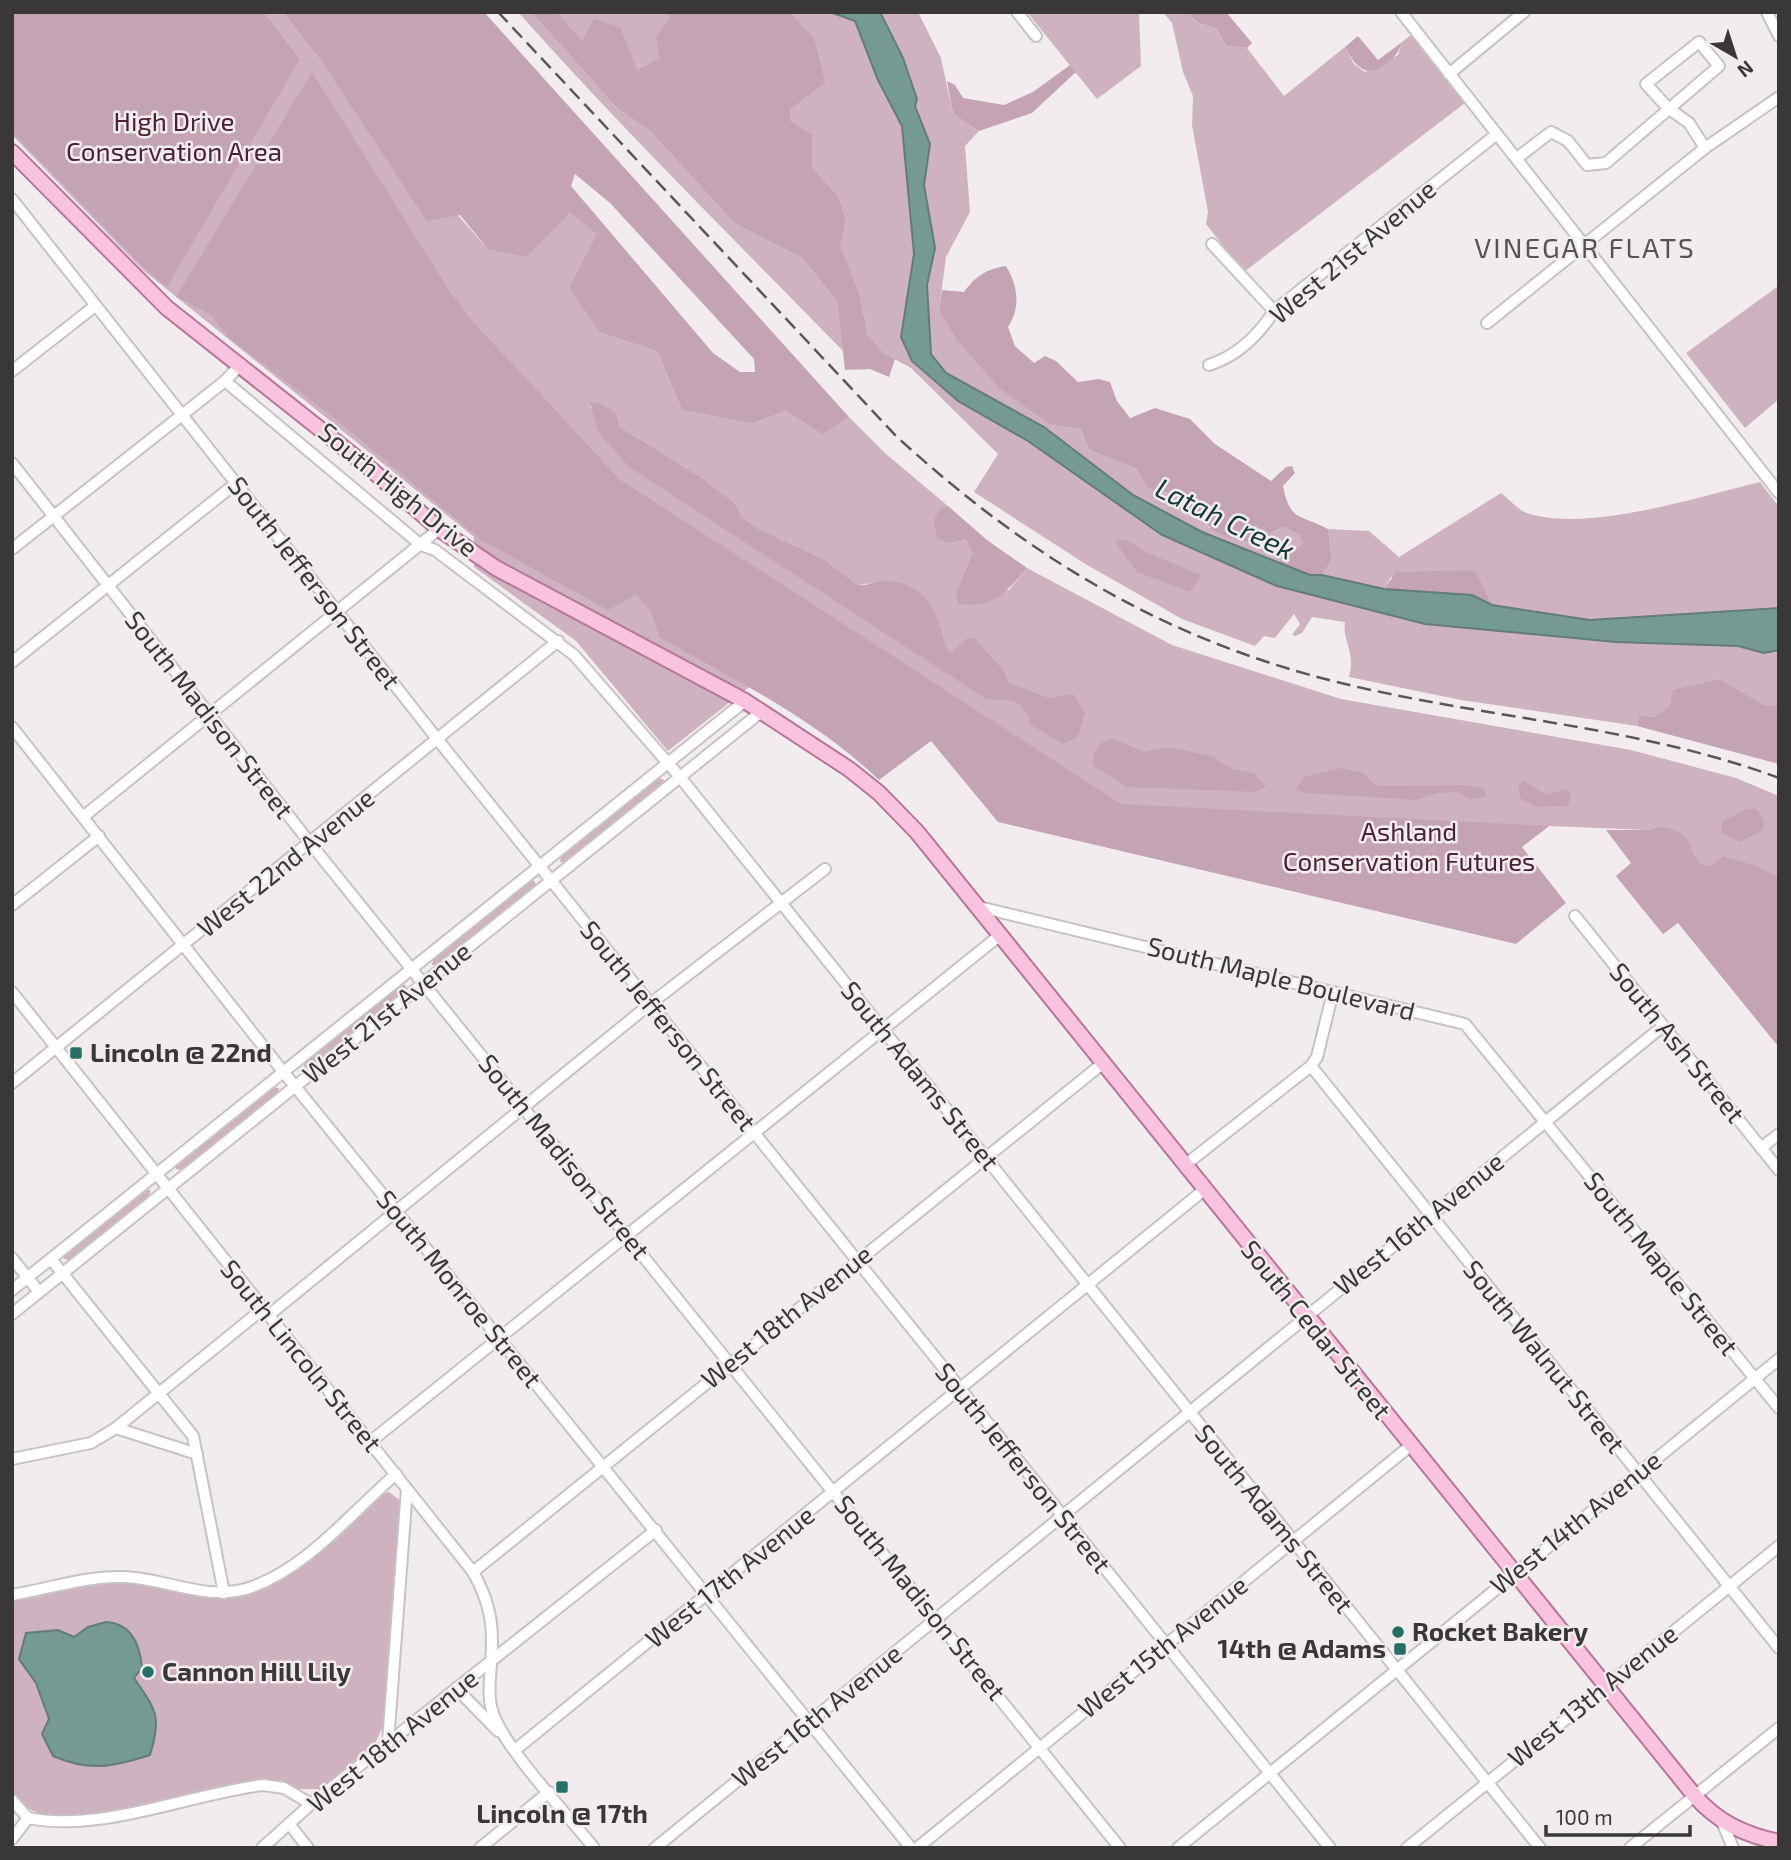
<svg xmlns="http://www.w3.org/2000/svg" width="1791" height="1860" font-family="'Exo 2',sans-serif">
  <rect width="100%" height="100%" fill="#f2ecef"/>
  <g fill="#ceb2c0" fill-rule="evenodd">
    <path d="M12 12 300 59 264 12H283L324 65 488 249 571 213 598 234 601 333 657 351 682 410 751 424 786 411 823 435 849 417 886 454 948 506 940 508 949 543 966 540 972 553 956 593 1009 590 1027 568 1172 645 1341 699 1631 750 1736 778 1779 796V938L1690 912 1663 934 1616 876 1672 831 1662 826 1648 830 1549 826 1537 835 1529 825 998 822 858 634 620 479 558 413 772 669 668 751 576 641 474 567V537L143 270 12 135ZM589 406 617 414 620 427 701 477 735 503 742 517 757 528 825 560 858 585 874 583 871 624Z"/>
    <path d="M518 12H531L616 107 651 132 734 223 802 258 837 301 843 351C734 239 622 129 518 12Z"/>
    <path d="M557 12H664L669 19 659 58 637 70 582 42Z"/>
    <path d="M790 12H830L855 20 878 80 902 126 914 254 901 337 958 401 1277 586 1687 643 1738 646 1764 653 1779 650V706L1765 705 1720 679 1654 717 1639 715 1637 726 1461 700 1349 677C1356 650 1342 642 1345 622L1312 617 1302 633 1295 636 1292 635 1300 624 1294 614 1275 638 1264 636 1255 646 1182 619 1087 565 974 492 998 454 911 368 885 354 868 335 859 292 839 246 846 220 839 197 812 167V134L791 123 790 110 826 83 815 39Z"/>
    <path d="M880 12H918L941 58 953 114 979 131 965 146 970 212 946 257 939 310 1051 425 1081 429 1089 450 1136 469 1148 489C1181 493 1189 503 1209 528L1270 533 1283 527 1301 535 1303 544 1283 555 1279 562 1202 532 1133 495 1044 427 946 374 931 354 927 285 935 248 924 185 930 144 915 106 917 99 903 58Z"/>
    <path d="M1027 12H1139L1141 66 1097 99Z"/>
    <path d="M1163 12H1187L1198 23 1217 29 1226 46 1247 48 1284 96 1345 47 1354 64 1365 72 1398 55 1402 42 1411 35 1465 103 1244 272 1206 224 1208 212 1192 125 1193 96 1183 72 1172 23Z"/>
    <path d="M1777 287 1779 399 1745 428 1686 353Z"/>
    <path d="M1760 482 1779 507V608L1590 620 1492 605 1474 570 1391 577 1384 589 1322 575 1332 560 1328 529 1369 531 1399 557 1501 493C1509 499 1518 510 1527 513 1588 533 1697 497 1760 482Z"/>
    <path d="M657 778 663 779 664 783 566 862H560L561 856Z"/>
    <path d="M533 880 536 884 534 888 438 965H432L433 958Z"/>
    <path d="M403 983 408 989 310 1069 304 1067V1062Z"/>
    <path d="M273 1087 279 1088 278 1094 182 1170 176 1169 175 1165Z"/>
    <path d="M147 1189 150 1190V1196L70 1260 64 1259 63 1255Z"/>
    <path d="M389 1492 401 1501 384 1724 373 1748 320 1789H296L273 1781H249C200 1792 87 1827 43 1815 31 1812 20 1802 12 1793V1600C50 1593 90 1581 129 1581 178 1582 205 1613 259 1589 292 1575 346 1521 376 1495Z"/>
  </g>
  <g fill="#c4a4b4" fill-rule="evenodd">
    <path d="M12 12H264L300 59 167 287 144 268 12 132Z"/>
    <path d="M283 12H484L849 417 823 435 786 411 751 424 682 410 657 351 601 333 569 288 597 234 570 213 526 257 488 249 460 215 427 221 324 65ZM575 174 610 203 754 359 755 372H740L713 353 571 186Z"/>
    <path d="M531 12H557L582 41 594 19 620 27 637 70 659 58 656 36 669 19 664 12H790L815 39 826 83 790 110 791 122 812 134V167L839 197 846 220 840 246 859 292 868 335 885 354 895 359 889 377 870 369 845 370 837 301 802 258 734 223 651 132 616 107Z"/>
    <path d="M1187 12H1226L1252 43 1247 48 1226 46 1217 29 1198 23Z"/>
    <path d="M1358 36 1378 60 1402 42C1398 53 1395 57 1386 64 1366 80 1355 66 1345 47Z"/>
    <path d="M1070 65 1076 72 1032 113 979 131 953 114 947 81 955 85 963 98 1004 105 1033 92Z"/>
    <path d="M312 72 449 290 475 324 620 479 1121 804 1549 826 1522 847 1566 903 1516 944 998 822 931 741 879 780C815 719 735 680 659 637L651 611 636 595 608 610 481 540 338 421 229 338 210 314 176 297Z"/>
    <path d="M1006 266C1018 285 1021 308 1008 327L1015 346 1034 363 1045 356 1056 361 1078 382 1099 379 1110 382 1117 401 1130 418 1155 408 1190 419 1215 444 1271 481 1286 467 1292 466 1295 473 1283 486C1290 522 1300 514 1328 529L1332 560 1322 575H1310L1279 562 1283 555 1303 544 1300 535 1283 527 1270 533 1267 543C1248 542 1222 539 1208 526 1182 502 1187 494 1148 489L1136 469 1089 450 1081 429 1051 425 999 388 957 340 939 310 942 290 964 292C976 276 986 269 1006 266Z"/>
    <path d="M590 402 602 404 617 414 620 427 701 477 735 503 742 517 757 528 825 560 858 585C868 586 876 581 886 581 928 582 938 614 946 649L951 653 966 639 974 638 1004 671 1008 683 1049 698 1073 694 1085 712 1078 736 1063 744 1031 725C1023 697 1011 701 986 699L629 467 598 432Z"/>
    <path d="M948 506 987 540 1027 568C1008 591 992 609 959 604L956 593 972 553 966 540 949 543 937 538 934 520 940 508Z"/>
    <path d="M1125 539 1148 553 1201 575 1190 592 1137 572 1115 542Z"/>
    <path d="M1475 570 1492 605 1472 595 1384 589 1396 572Z"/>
    <path d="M1720 679 1765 705 1779 706V764L1637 726 1639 715 1654 717 1670 706 1673 690Z"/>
    <path d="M1111 738 1144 752 1168 747 1211 756 1232 769 1254 773 1266 786 1255 792 1127 787 1093 766C1092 750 1097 744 1111 738Z"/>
    <path d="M1341 768 1363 773 1376 786 1464 785 1484 788 1487 797 1469 799 1458 792 1438 793 1417 800 1305 793 1296 789 1304 777Z"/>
    <path d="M1524 781 1546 795 1566 789 1571 792 1568 806 1536 807 1520 798 1519 785Z"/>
    <path d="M1747 809H1756L1764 820 1763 830 1739 842 1721 832 1723 821Z"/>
    <path d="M1662 826C1668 828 1678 831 1683 835 1695 846 1691 869 1713 865L1723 856 1756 866 1779 877 1777 1045 1678 923 1663 934 1616 876 1631 863 1606 830H1648Z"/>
  </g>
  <g fill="#759a94" stroke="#637c78" stroke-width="2">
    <path d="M830 12H880L903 58 917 99 915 106 930 144 924 185 935 248 927 285 931 354 946 373 1044 427 1133 495 1202 532 1310 575H1322L1384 589 1472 595 1492 605 1590 620 1779 608V650L1764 653 1738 646 1616 642 1425 624 1277 586 1162 535 1028 441 958 401 912 361 901 337 914 254 902 126 878 80 855 21Z"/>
    <path d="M106 1622C132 1623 140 1645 142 1668L134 1678C156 1710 162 1716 150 1755 113 1767 90 1772 53 1756L42 1734 49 1719 36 1683 19 1659 26 1633 58 1630 74 1637 88 1627Z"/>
  </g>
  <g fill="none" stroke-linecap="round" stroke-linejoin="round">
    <defs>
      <g id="minor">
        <path d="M1017 12 1036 36"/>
        <path d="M1401 12 1779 493"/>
        <path d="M1767 12 1779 36"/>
        <path d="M1449 74 1524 12"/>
        <path d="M1517 158 1551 132 1568 141 1587 165 1606 163 1719 66 1699 42 1646 84 1668 108 1689 123 1705 148"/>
        <path d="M12 199 438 740 1330 1848"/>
        <path d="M1212 244 1274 311"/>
        <path d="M1487 323 1705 148 1779 97"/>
        <path d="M1209 365C1237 356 1258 336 1274 311L1497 134"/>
        <path d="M12 371 95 306"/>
        <path d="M225 381 421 545 435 550 574 655 680 777 1540 1848"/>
        <path d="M12 463 310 843 1120 1848"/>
        <path d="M12 549 225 381 241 364"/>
        <path d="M12 662 235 484"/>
        <path d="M12 727 277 1064 911 1848"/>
        <path d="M83 817 439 529"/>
        <path d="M12 905 99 836"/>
        <path d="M975 906 1465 1024 1779 1408"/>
        <path d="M1575 916 1779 1170"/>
        <path d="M12 992 473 1572C491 1604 494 1627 491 1663 490 1681 487 1699 494 1716 508 1752 568 1815 594 1848"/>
        <path d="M1311 1066 1779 1648"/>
        <path d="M12 1083 558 641"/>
        <path d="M1761 1148 1779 1134"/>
        <path d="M1185 1165 1311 1066 1317 1057 1333 992"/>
        <path d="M12 1258 39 1292"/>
        <path d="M51 1259 193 1436 224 1593"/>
        <path d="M12 1290 745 701"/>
        <path d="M12 1314 761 712"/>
        <path d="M269 1315 650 1004 825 869"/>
        <path d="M116 1428 264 1308"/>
        <path d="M370 1442 999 936"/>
        <path d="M12 1459 91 1443 116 1428 197 1454"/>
        <path d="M473 1572 1102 1064"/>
        <path d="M12 1595C48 1589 86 1576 123 1577 166 1578 205 1602 249 1588 306 1569 351 1513 396 1474"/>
        <path d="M456 1688 498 1731"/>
        <path d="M388 1742 407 1489"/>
        <path d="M511 1746 515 1750 1204 1190"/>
        <path d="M12 1800 28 1818"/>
        <path d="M1721 1819 1733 1848"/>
        <path d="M290 1825 308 1848"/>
        <path d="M12 1839 28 1818C101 1833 189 1794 263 1785L284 1788 311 1804"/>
        <path d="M262 1848 311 1804 656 1530"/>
        <path d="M480 1848 549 1792"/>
        <path d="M655 1848 1663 1026"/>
        <path d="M917 1848 1410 1446"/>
        <path d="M1178 1848 1779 1359"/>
        <path d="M1407 1848 1779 1546"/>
        <path d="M1630 1848 1779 1728"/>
      </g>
      <path id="major" d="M12 152 167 308 373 471 439 529 496 568 745 701 849 769 879 793 917 832 1694 1795C1717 1822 1745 1835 1779 1842"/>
    </defs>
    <use href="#minor" stroke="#c8c2c5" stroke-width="14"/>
    <use href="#major" stroke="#b37797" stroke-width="18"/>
    <use href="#minor" stroke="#fff" stroke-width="10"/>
    <use href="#major" stroke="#f9c2df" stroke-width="14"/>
    <path stroke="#595758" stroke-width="2.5" stroke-dasharray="14 7" stroke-linecap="butt" d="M498 12 897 437C1041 568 1185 651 1376 691 1510 720 1650 730 1779 778"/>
  </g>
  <g fill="#276f66" stroke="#f2ecef" stroke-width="2.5">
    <rect x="69" y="1046" width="14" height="14" rx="3.5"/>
    <circle cx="1398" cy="1632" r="7"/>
    <rect x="1393" y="1642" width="14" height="14" rx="3.5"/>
    <circle cx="148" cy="1672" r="7"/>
    <rect x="555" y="1780" width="14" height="14" rx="3.5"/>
  </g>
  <g text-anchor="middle" stroke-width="5" stroke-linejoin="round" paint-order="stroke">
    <g font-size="26" fill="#4b2139" stroke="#f2ecef">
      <text x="174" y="131">High Drive<tspan x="174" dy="30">Conservation Area</tspan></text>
      <text x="1409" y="841">Ashland<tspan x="1409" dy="30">Conservation Futures</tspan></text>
    </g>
    <g font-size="26" fill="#393738" stroke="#f2ecef">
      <text transform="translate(1353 252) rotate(-40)" y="9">West 21st Avenue</text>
      <text transform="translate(398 490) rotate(39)" y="9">South High Drive</text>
      <text transform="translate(314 583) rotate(52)" y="9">South Jefferson Street</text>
      <text transform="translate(209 715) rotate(52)" y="9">South Madison Street</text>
      <text transform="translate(286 863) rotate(-39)" y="9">West 22nd Avenue</text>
      <text transform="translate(1281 979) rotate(14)" y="9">South Maple Boulevard</text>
      <text transform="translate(387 1013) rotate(-39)" y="9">West 21st Avenue</text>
      <text transform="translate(668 1026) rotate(51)" y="9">South Jefferson Street</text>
      <text transform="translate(1677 1043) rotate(51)" y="9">South Ash Street</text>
      <text transform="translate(920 1076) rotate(51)" y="9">South Adams Street</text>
      <text transform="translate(564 1157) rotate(51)" y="9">South Madison Street</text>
      <text transform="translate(1419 1224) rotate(-39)" y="9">West 16th Avenue</text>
      <text transform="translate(1661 1264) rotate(51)" y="9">South Maple Street</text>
      <text transform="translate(459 1289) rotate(51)" y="9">South Monroe Street</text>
      <text transform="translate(787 1317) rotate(-39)" y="9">West 18th Avenue</text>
      <text transform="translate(1316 1330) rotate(51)" y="9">South Cedar Street</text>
      <text transform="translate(301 1356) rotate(51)" y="9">South Lincoln Street</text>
      <text transform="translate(1544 1357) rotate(51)" y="9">South Walnut Street</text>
      <text transform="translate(1023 1468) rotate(51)" y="9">South Jefferson Street</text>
      <text transform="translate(1274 1519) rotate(51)" y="9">South Adams Street</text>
      <text transform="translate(1576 1523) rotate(-39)" y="9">West 14th Avenue</text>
      <text transform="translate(730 1577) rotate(-39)" y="9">West 17th Avenue</text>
      <text transform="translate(920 1598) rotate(51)" y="9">South Madison Street</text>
      <text transform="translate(1163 1647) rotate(-39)" y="9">West 15th Avenue</text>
      <text transform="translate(1593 1696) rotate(-39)" y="9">West 13th Avenue</text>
      <text transform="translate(817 1716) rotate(-39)" y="9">West 16th Avenue</text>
      <text transform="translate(393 1741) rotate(-39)" y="9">West 18th Avenue</text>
    </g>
    <g font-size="26" font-weight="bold" fill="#393738" stroke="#f2ecef" text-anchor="start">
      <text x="90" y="1062">Lincoln @ 22nd</text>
      <text x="1412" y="1641">Rocket Bakery</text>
      <text x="1386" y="1658" text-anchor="end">14th @ Adams</text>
      <text x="162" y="1681">Cannon Hill Lily</text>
      <text x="562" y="1823" text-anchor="middle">Lincoln @ 17th</text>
    </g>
    <g font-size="28" letter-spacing="2" fill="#575255" stroke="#f2ecef">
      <text x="1585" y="258">VINEGAR FLATS</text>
    </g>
    <g font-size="28" font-style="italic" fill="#133834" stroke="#f2ecef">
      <text transform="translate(1225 519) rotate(26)" y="10">Latah Creek</text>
    </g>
  </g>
  <rect width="1791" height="1860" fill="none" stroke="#393738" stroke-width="28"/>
  <g transform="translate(1735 56) rotate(141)" stroke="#f2ecef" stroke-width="5" paint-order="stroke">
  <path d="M0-5L12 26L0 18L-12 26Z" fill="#393738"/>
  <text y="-10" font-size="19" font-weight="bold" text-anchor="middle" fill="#393738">N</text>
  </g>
  <path d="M1546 1825v10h144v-10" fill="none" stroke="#393738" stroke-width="3.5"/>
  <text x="1556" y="1825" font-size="21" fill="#393738" stroke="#f2ecef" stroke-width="5" paint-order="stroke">100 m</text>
</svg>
